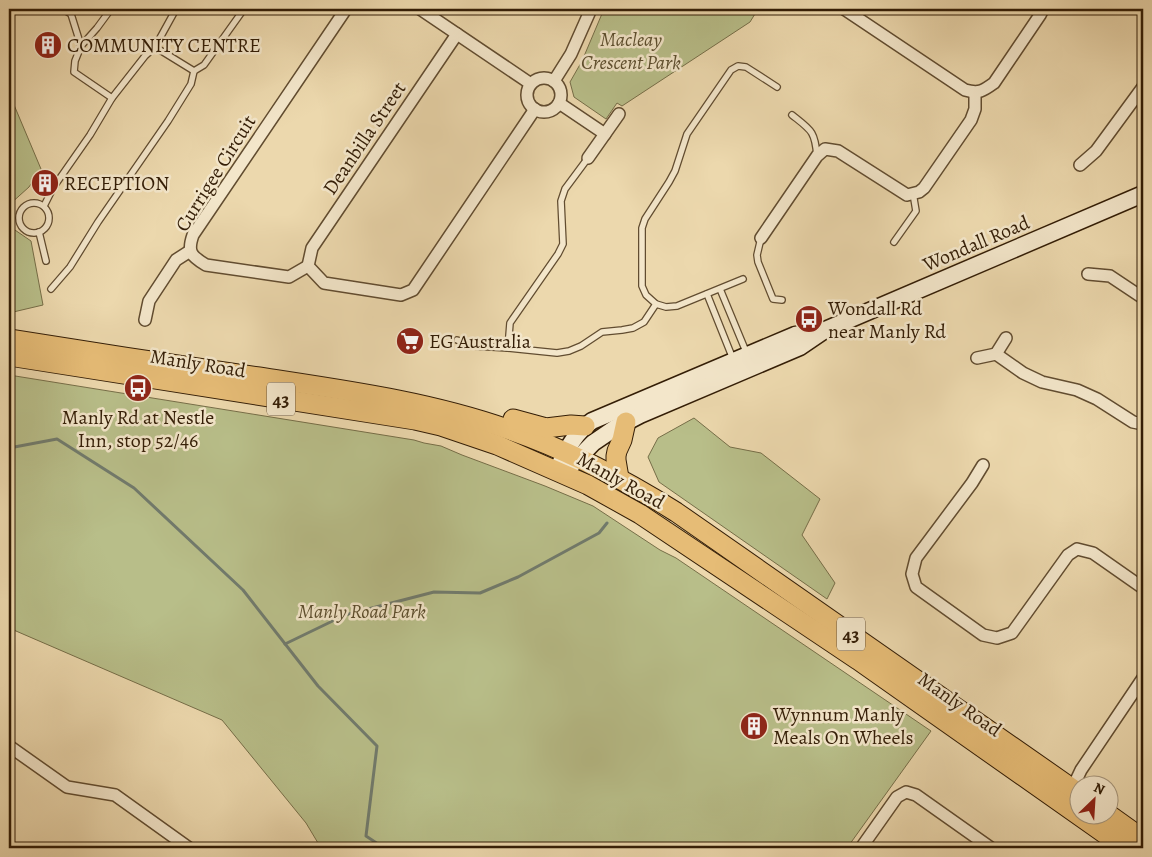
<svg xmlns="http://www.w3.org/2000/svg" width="1152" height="857" font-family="Alegreya,serif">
  <rect width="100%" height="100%" fill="#ecd8ad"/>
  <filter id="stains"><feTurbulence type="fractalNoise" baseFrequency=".004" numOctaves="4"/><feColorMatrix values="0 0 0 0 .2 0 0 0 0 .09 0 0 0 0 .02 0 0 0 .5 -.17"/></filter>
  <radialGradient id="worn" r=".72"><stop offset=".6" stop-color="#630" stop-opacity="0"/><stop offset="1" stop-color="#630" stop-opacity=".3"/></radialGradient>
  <g fill="#b8be89" stroke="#766e48">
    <path d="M604 9H758L750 22 622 106 617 103 606 119 574 97 570 82 582 61Z"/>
    <path d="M9 93 41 169 29 187 9 205Z"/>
    <path d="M9 216 12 228 31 241 43 305 9 313Z"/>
    <path d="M9 375 414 440 424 443 441 446 462 455 545 486 593 506 660 550 676 558 931 731 847 848H321L306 823 222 720 9 628Z"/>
    <path d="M694 418 730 447 761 453 820 499 802 535 835 583 827 599 659 482 648 457 658 438Z"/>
  </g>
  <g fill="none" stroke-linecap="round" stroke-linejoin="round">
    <g stroke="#717b6d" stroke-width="3">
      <path d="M9 448 57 439 134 488 243 590 318 686 377 746 366 836 384 848"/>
      <path d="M285 644 345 615 434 592 480 593 518 577 599 533 607 523"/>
    </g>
    <defs>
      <g id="lane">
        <path d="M63 9 71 14 81 46 75 61 74 72 112 98"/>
        <path d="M81 46 97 28 111 9"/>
        <path d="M155 47 194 71"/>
        <path d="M792 115C811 130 815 131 817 156"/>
        <circle cx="34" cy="218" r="15"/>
        <path d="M44 206 53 188 90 135 112 98 145 56 155 47 176 9"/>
        <path d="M39 232 46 261"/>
        <path d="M761 238 757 255 758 262 773 299 782 300"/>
        <path d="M894 242 916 211 913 193"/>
        <path d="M743 279 677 306 666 307 656 304 646 295 642 286V228L645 219 669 182 675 171 687 134 731 70 738 66 746 67 777 87"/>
        <path d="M51 289 70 267 98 222 168 121 191 84 194 71 204 65 244 9"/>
        <path d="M720 289 747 354"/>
        <path d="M707 294 733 359"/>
        <path d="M457 340 475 346 508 348 557 353 569 351 581 346 602 332 622 330 633 328 644 322 656 304"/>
        <path d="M508 348 510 323 558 254 563 244 561 201 565 189 588 158"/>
      </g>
      <g id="street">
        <path d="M346 9 193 235C187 252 191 256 206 265L289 277 308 266 324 283 401 295 413 290 535 109"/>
        <path d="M420 9 531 84"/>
        <path d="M844 9 965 90C979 94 983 91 994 83L1040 15 1043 9"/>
        <circle cx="544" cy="95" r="17"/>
        <path d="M554 81 571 54 591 9"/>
        <path d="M559 103 605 134"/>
        <path d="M588 158 619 114"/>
        <path d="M1080 165 1096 151 1143 87"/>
        <path d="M761 238 817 156 825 149 838 151 907 195 919 192 924 188 971 120 975 109V93"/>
        <path d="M308 266 312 248 457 34"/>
        <path d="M1088 274 1110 276 1143 298"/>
        <path d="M145 320 149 301 176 260 190 251"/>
        <path d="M996 354 1006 338"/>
        <path d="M977 358 996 354 1023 373 1042 382 1077 390 1097 399 1133 422 1143 424"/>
        <path d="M983 465 972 483 916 558 912 574 916 587 983 635 997 638 1012 633 1068 555 1077 549 1093 553 1143 588"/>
        <path d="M9 746 67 787 115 795 189 848"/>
        <path d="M1072 789 1081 770 1143 678"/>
        <path d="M861 848 897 797 906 792 916 795 991 848"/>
      </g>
      <g id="secondary">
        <path d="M560 464C568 447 576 432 592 421L795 335 818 331"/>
        <path d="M564 473 593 443 615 428 640 415 800 347 825 330 1143 194"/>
      </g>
      <g id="primary">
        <path d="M9 339C92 352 176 365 259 377 343 390 427 401 507 429 568 450 622 478 676 512L1080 794"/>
        <path d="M9 356 415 420 441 426 497 445 588 485 640 514 858 660 1125 848"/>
        <path d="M513 419 546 428 571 425 585 426"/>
        <path d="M619 478 616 460V456L617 451 622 440 626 422"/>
        <path d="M1108 814 1143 839"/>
      </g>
    </defs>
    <use href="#lane" stroke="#614c30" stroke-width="8"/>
    <use href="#street" stroke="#614c30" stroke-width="14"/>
    <use href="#secondary" stroke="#331d06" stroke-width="19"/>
    <use href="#primary" stroke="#331d06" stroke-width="21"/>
    <use href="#lane" stroke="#f3e6ca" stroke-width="5.5"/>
    <use href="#street" stroke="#f3e6ca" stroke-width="11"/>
    <use href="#secondary" stroke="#f3e6ca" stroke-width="16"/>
    <use href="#primary" stroke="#e6bc76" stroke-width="19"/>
  </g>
  <defs>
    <symbol id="building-disc" viewBox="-11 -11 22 22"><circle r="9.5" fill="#8f2418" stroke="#f3e6ca"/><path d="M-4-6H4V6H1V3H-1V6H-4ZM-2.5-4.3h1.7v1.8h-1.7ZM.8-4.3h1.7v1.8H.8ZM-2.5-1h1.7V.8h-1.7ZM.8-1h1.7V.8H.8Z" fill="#fff"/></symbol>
    <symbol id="bus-disc" viewBox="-11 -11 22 22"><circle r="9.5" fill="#8f2418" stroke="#f3e6ca"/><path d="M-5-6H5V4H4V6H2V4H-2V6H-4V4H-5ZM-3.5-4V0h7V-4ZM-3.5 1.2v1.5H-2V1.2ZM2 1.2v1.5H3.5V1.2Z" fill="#fff"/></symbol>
    <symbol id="supermarket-disc" viewBox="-11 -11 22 22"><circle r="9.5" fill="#8f2418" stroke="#f3e6ca"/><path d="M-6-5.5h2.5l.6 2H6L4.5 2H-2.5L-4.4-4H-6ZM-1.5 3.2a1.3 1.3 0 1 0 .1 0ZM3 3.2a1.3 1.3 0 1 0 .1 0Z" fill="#fff"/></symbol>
  </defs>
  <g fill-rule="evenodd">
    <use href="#building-disc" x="32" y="29" width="32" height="32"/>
    <use href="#building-disc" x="29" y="167" width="32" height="32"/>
    <use href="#bus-disc" x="793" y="303" width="32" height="32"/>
    <use href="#supermarket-disc" x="394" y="325" width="32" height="32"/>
    <use href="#bus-disc" x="122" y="372" width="32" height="32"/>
    <use href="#building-disc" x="738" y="710" width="32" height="32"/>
  </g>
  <g text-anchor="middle" stroke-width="5" stroke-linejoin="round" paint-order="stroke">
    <g fill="#f3e6ca" stroke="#6d5941" stroke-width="1">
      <rect x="267" y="382.5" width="28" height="33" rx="4"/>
      <rect x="837" y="617.5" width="28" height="33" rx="4"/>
    </g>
    <g font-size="19" font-weight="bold" fill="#331d06">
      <text x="281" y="406">43</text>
      <text x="851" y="641">43</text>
    </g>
    <g font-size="20" font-style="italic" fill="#5b4d2d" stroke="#f3e6ca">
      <text x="631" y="46">Macleay<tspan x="631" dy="23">Crescent Park</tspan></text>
      <text x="362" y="618">Manly Road Park</text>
    </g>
    <g font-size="20" fill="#331d06" stroke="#f3e6ca" text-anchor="start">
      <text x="67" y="52">COMMUNITY CENTRE</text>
      <text x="64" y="190">RECEPTION</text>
      <text x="828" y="315">Wondall Rd<tspan x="828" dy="23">near Manly Rd</tspan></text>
      <text x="429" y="348">EG Australia</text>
      <text x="138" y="424" text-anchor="middle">Manly Rd at Nestle<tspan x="138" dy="23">Inn, stop 52/46</tspan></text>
      <text x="773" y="721">Wynnum Manly<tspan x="773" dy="23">Meals On Wheels</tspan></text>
    </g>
    <g font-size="20" fill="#331d06" stroke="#f3e6ca">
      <text transform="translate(364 138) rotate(-56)" y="7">Deanbilla Street</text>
      <text transform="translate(215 173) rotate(-58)" y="7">Currigee Circuit</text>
      <text transform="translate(976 243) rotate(-23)" y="7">Wondall Road</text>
      <text transform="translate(198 363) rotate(9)" y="7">Manly Road</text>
      <text transform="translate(621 480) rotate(29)" y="7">Manly Road</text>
      <text transform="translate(960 704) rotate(35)" y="7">Manly Road</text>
    </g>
  </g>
  <rect width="1152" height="857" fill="none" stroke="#ecd8ad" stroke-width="30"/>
  <rect x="10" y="10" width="1132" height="837" fill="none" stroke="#331d06" stroke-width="2.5"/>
  <rect x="15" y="15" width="1122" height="827" fill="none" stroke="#331d06"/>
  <g transform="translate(1094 800) rotate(25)"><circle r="24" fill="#f3e6ca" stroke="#a6967c"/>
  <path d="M0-4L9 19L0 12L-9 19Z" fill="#8f2418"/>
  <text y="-8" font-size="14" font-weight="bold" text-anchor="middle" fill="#331d06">N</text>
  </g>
  <rect width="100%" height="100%" filter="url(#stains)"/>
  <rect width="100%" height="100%" fill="url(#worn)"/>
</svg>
